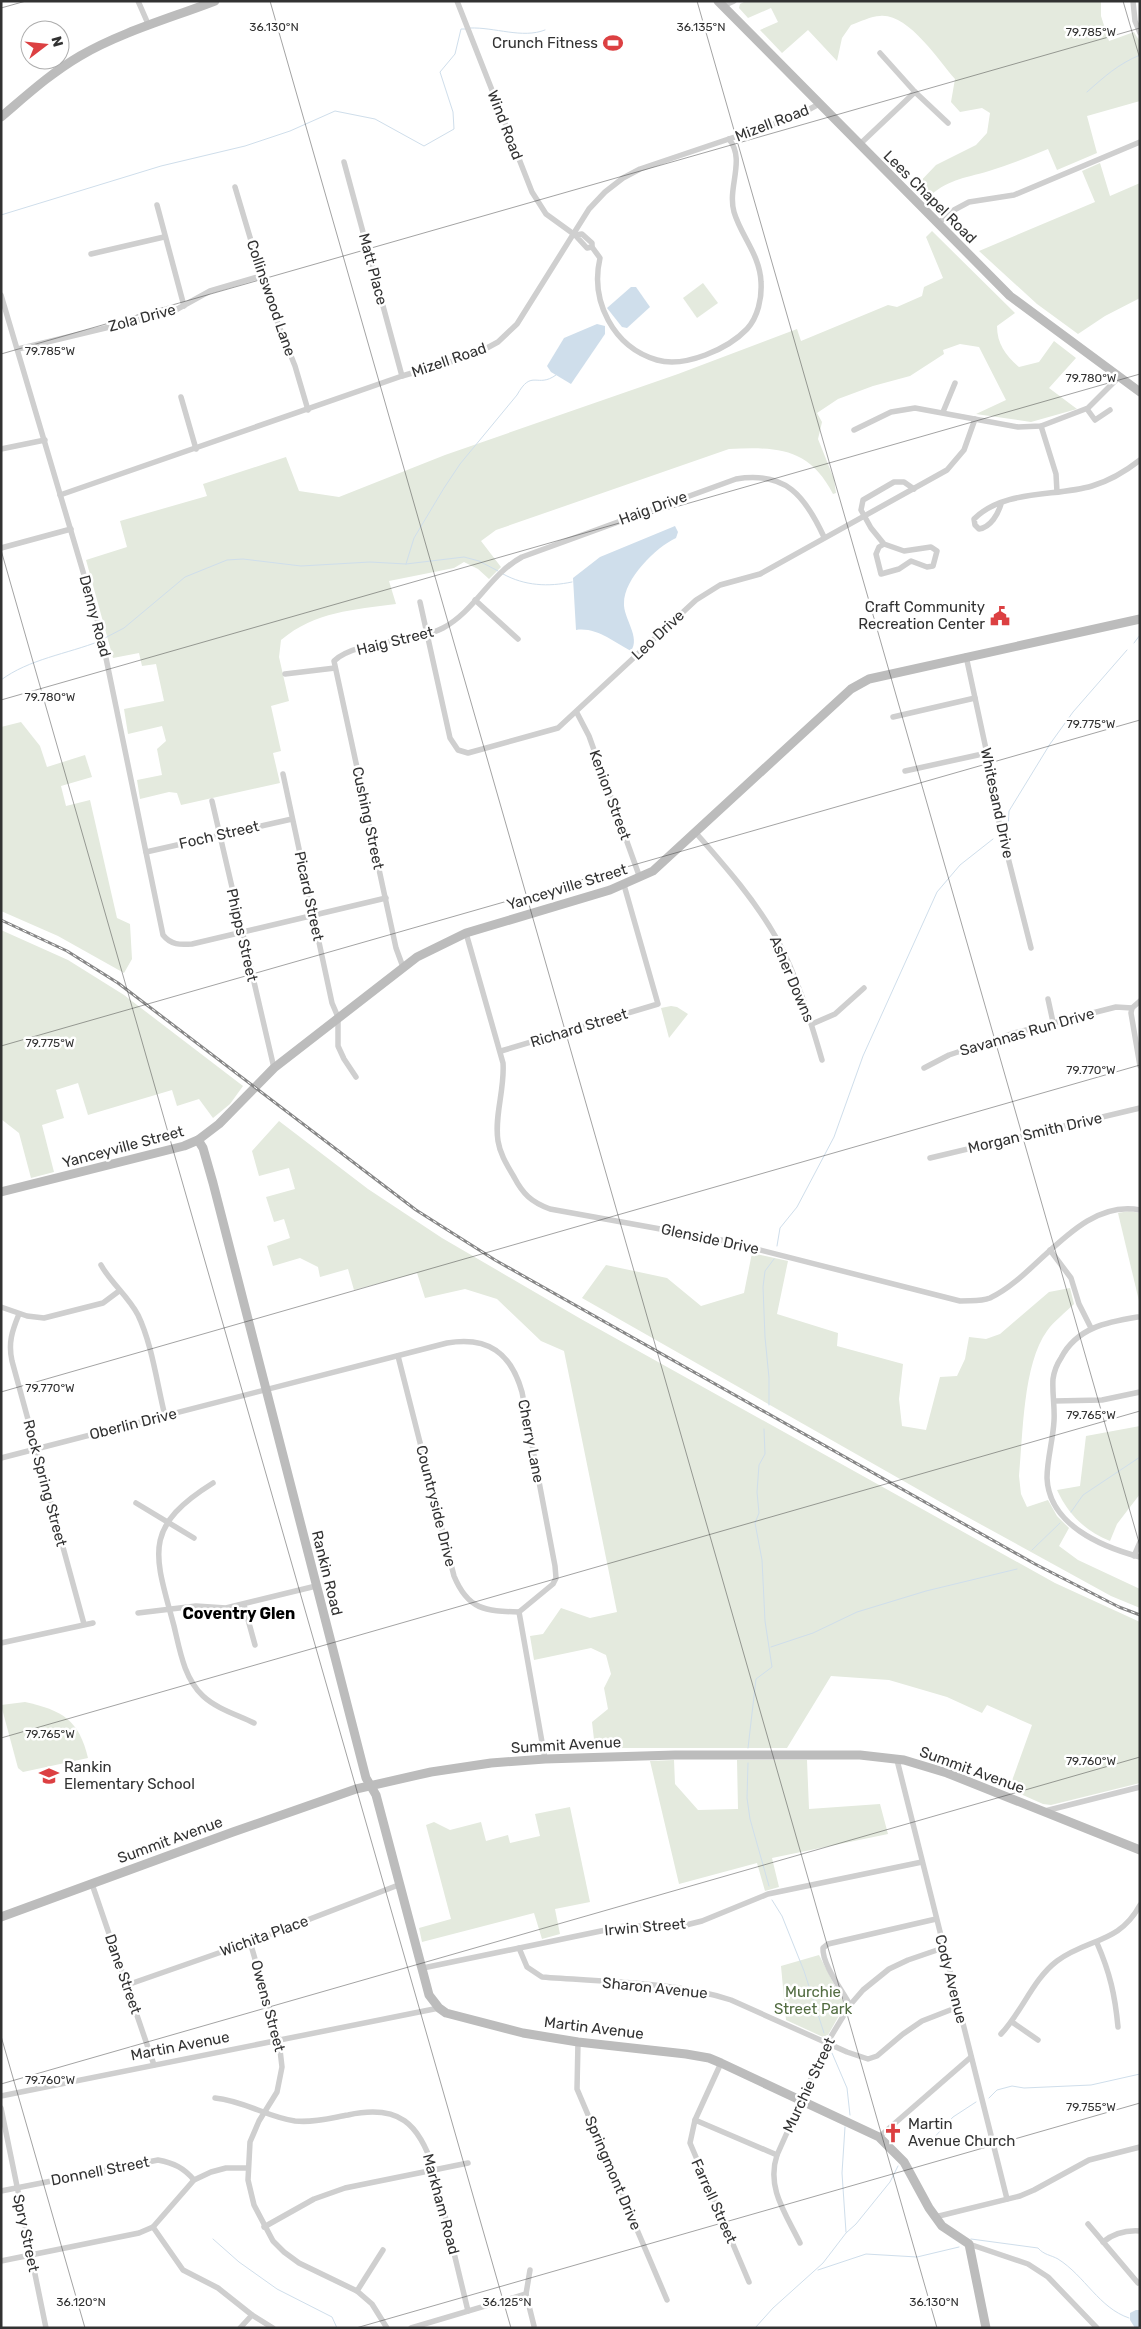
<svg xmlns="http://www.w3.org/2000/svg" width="1141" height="2329" font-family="Rubik,sans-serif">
  <rect width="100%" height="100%" fill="#fff"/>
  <g fill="#e4eade">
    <path d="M746 1H1101V16L1109 41 1134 32 1140 42V101L1087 116 1097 153 1057 170 1048 149C1029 157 1009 165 989 171 962 179 948 179 926 199L915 187 936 165 976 145 987 133 990 113 982 108 960 112 951 102 955 79C938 60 908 13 880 16 871 16 860 22 851 25L842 38 837 61 808 30 782 53 760 30 778 22 771 8 748 18 739 8 740 4Z"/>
    <path d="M1100 163 1110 196 1140 183V298L1105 316 1078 334 1037 304 979 251 1095 202 1082 171Z"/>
    <path d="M932 231 1015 313 997 326C997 344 1006 356 1019 367L1039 362 1054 341 1076 358 1049 388 1077 409 1031 422 976 414 1006 400 979 347 960 344 943 350 944 354 910 376 873 386 838 399 817 413 822 422 818 439 834 479 836 493 833 494C809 447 776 447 729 449L496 530 481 541 501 567 489 579 478 569 464 562 454 568 389 581 396 604C353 610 316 611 281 640L279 657 289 701 271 706 281 751 273 753 280 783 181 805 177 793 169 792 140 799 137 780 162 775 157 749 166 741 162 726 128 734 124 709 164 701 156 664 142 666 139 653 113 658 86 560 127 547 120 521 207 496 203 484 286 457 299 491 339 497 445 455 678 374 797 329 801 341 888 305 897 307 922 296 924 287 943 278 926 237Z"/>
    <path d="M703 283 718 303 697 318 683 298Z"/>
    <path d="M21 722 40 746 47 767 85 755 92 777 61 786 66 806 90 800 117 918 130 924 132 959 124 973 58 936 1 911V727Z"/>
    <path d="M1 930 68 960 124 995 243 1086 230 1104 213 1118 199 1099 177 1106 172 1090 88 1115 78 1083 56 1090 64 1118 42 1125 54 1172 31 1178 19 1133 1 1119Z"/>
    <path d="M671 1006 677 1007 688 1014 669 1038 661 1008Z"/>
    <path d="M279 1121 368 1189 442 1238 581 1319 1055 1583 1140 1622V1783L1051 1805 1043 1804 1009 1789 1032 1725 987 1705 982 1713 947 1697 889 1680 831 1676 787 1748H595L592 1722 608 1709 604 1688 611 1674 606 1655 591 1648 534 1660 530 1636 543 1634 561 1608 590 1618 617 1612 564 1351 541 1341 497 1299 465 1289 425 1298 417 1273 354 1290 348 1269 320 1277 318 1267 300 1258 273 1266 267 1246 290 1238 284 1219 274 1222 266 1197 295 1189 289 1168 259 1176 252 1151Z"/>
    <path d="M1129 1211 1140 1213V1305L1118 1213Z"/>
    <path d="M752 1253 788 1261 777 1314 838 1333 837 1346 903 1364 899 1399 902 1426 926 1430 940 1377 957 1376 965 1359 969 1337 986 1339 1000 1334 1049 1292 1070 1288 1074 1304C1065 1313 1054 1321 1047 1331 1023 1364 1023 1434 1019 1476L1021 1494 1027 1507 1048 1500 1057 1516 1069 1528 1059 1546 1078 1560 1140 1589V1608L1111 1596 951 1508 582 1298 606 1265 667 1278 701 1306 744 1293Z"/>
    <path d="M1140 1426V1494L1117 1524 1110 1541C1085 1531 1068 1514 1057 1490L1080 1486 1086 1436Z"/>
    <path d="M25 1702C62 1710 79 1720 88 1758L23 1772 18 1768 1 1705Z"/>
    <path d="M674 1760 675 1784 698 1810 738 1809 737 1760H807L809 1809 880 1804 888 1834 772 1858 779 1887 765 1891 757 1863 679 1884 650 1761Z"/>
    <path d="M570 1807 590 1902 555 1909 560 1934 542 1939 534 1913 422 1942 419 1928 451 1919 426 1825 434 1822 450 1830 481 1822 486 1841 508 1835 510 1843 540 1836 535 1814Z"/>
    <path d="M819 1955 845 2005 828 2035 823 2037 786 2020 781 1966Z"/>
  </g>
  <g fill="#cfdeeb">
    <path d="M631 287H636L650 307 627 328 622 327 607 308Z"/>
    <path d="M597 324 605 326V334L571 384 551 372 547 366 564 338Z"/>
    <path d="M675 526 678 532 676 538C656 547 624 579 624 603 623 618 641 637 631 651 613 642 597 627 576 630L573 578 600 557Z"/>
    <path d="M1136 2310H1140V2328H1135L1130 2320V2313Z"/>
  </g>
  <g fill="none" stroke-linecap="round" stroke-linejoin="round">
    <g stroke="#cfdeeb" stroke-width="1">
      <path d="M470 28C495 27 522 39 545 30"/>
      <path d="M1087 92C1104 77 1118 64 1140 55"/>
      <path d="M1 215 161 166 245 146 290 131 335 111 375 119 424 146 454 129 453 112 440 72 455 54 461 29H466"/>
      <path d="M406 564 414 538 444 488 460 464 517 395C532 368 537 389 556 375"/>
      <path d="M503 574C525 586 548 587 572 582"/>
      <path d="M103 639 124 628 185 577 227 560 243 559 301 566 370 562 406 564 464 557 479 561 498 571"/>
      <path d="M1134 643 1140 635"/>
      <path d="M1 680C29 659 67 654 100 641"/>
      <path d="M1008 829 1009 811 1050 744 1073 712 1127 650"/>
      <path d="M777 1246 780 1228 797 1207 834 1137 863 1056 937 892 960 865 993 839"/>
      <path d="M769 1405V1378L765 1337 763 1287 765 1271 774 1259"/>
      <path d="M1071 1512 1083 1495 1140 1457"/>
      <path d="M1032 1550 1060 1523"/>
      <path d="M771 1647 813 1633 857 1612 926 1591 1017 1569"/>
      <path d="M748 1748 756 1679 772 1667 765 1621 762 1560 755 1523 759 1513 757 1492 759 1465 765 1454 764 1429"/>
      <path d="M748 1763 747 1798 750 1819 769 1886"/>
      <path d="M772 1900 782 1916 804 1971 824 2033"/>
      <path d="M832 2053 847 2088 850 2115"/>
      <path d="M989 2098 997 2090 1012 2086 1024 2088 1091 2085 1140 2074"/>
      <path d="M845 2127 842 2173 846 2232"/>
      <path d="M930 2142 953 2117 976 2102"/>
      <path d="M213 2239 239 2262 277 2289 332 2317 337 2328"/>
      <path d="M971 2239 1038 2248C1044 2255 1051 2255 1058 2259 1085 2276 1099 2308 1129 2318"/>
      <path d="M818 2270 866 2254 917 2257 959 2247"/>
      <path d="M755 2328 773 2308 823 2263 846 2233 856 2224 890 2182 898 2166"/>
    </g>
    <g stroke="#cfcfcf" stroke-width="5.5">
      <path d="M138 1 149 26"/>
      <path d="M457 1 532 192 546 214 575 235 587 248 592 247V243L582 234 575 235"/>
      <path d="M1133 1 1135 21 1140 33"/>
      <path d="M723 6 734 1"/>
      <path d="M880 53 915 92 948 123"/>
      <path d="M859 145 915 92"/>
      <path d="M344 162 402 376"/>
      <path d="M235 187 269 301 295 366 308 410"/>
      <path d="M157 205 184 306"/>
      <path d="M937 224 954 210 969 202 1014 195 1140 142"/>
      <path d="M592 247 600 258C590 301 613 347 657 360 685 368 728 349 747 329 758 317 762 298 761 282 760 255 741 236 734 212 727 187 746 160 729 139"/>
      <path d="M91 254 164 237"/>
      <path d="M1 295 100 629 163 935C171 945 180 945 192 944L386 898"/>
      <path d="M18 349 172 312 210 291 261 276"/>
      <path d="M181 397 196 449"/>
      <path d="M1087 409 1095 420 1110 410"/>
      <path d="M943 412 955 383"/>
      <path d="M1041 426 1056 474 1057 492"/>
      <path d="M854 430 891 412 915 408 1018 427 1041 426 1088 408 1119 377"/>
      <path d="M1 449 45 440"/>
      <path d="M60 495 402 376 474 355 498 342 517 324 589 209 605 192 623 178 640 169 797 116 819 104"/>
      <path d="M1001 504C998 514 991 527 979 529L975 525 974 519C1004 489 1055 497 1092 486 1109 481 1126 471 1140 460"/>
      <path d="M884 544 879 547 876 554 881 574 899 569 911 561 927 567 933 566 937 551 931 547 904 551 884 544 871 528 861 510 863 500 894 482H904L914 489"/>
      <path d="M1 548 71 529"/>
      <path d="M475 600 518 639"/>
      <path d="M420 602 450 738 458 750 468 753 558 728 696 600 720 585 760 574 947 470 964 450 975 419"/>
      <path d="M966 656 992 777 999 822 1031 948"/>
      <path d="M285 674 335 668"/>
      <path d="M577 713 589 736 640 878"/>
      <path d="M893 717 975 698"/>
      <path d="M905 771 987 753"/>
      <path d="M283 774 332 1003 338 1017V1046L344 1059 356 1077"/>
      <path d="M212 801 274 1068"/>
      <path d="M696 833C725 866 755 900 777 939 797 976 810 1019 822 1060"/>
      <path d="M146 852 292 819"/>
      <path d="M466 933 503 1063C505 1089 494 1116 498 1141 500 1154 507 1165 514 1177 523 1194 531 1202 550 1209L721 1240 960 1301C970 1300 980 1302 990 1298 1038 1276 1079 1198 1140 1210"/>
      <path d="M403 967 396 948 334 661C356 640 414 643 443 628 475 611 490 574 522 557L736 479C786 471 805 496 824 537"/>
      <path d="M1048 999 1053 1022"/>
      <path d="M1140 1001 1132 1008 1131 1013 1140 1066"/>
      <path d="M812 1024 835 1014 864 988"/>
      <path d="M501 1051 658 1004 624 885"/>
      <path d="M924 1068 949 1055 1014 1033 1116 1007 1132 1008"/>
      <path d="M930 1158 1140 1108"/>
      <path d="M1050 1250 1071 1278 1079 1304 1091 1328"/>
      <path d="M101 1265C111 1283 128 1296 138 1315 152 1344 157 1384 165 1416"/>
      <path d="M1 1307 27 1316 44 1318 103 1303 119 1291"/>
      <path d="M19 1314C12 1331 8 1343 12 1361L84 1624"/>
      <path d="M1138 1317C1108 1322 1077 1327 1061 1358 1057 1364 1054 1372 1053 1379 1052 1393 1055 1407 1054 1421 1053 1440 1047 1459 1047 1478 1049 1525 1102 1547 1140 1557"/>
      <path d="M398 1356 454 1576C468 1610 485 1611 519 1612"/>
      <path d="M1054 1401 1102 1400 1140 1392"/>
      <path d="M1 1458 447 1343C488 1336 511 1353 522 1392L555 1566 556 1578 553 1584 519 1612 545 1759"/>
      <path d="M213 1483C141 1528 155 1555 174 1626 180 1651 184 1678 203 1696 217 1709 238 1715 254 1723"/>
      <path d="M136 1503 194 1538"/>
      <path d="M1134 1556 1140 1542"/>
      <path d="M244 1605 255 1645"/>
      <path d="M138 1613 196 1606 226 1608 316 1586"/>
      <path d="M1 1643 93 1623"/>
      <path d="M897 1760 1007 2199"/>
      <path d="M1045 1811 1140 1787"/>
      <path d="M92 1884 154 2065"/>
      <path d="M250 1942 279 2041 282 2067 277 2092 259 2121 250 2142 248 2180 254 2205 273 2241 284 2252 299 2263 357 2291 372 2304 387 2328"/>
      <path d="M1097 1943C1110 1973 1115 1995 1118 2027"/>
      <path d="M519 1948 527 1967 542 1977C603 1982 672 1981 731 2000L847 2052 868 2059 877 2056 903 2034 922 2021 958 2007"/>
      <path d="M423 1968 625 1926H682L702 1921 768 1894 922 1862"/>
      <path d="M127 1985 250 1942 401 1884"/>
      <path d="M850 2005C842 1990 822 1964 823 1948L828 1944 936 1919"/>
      <path d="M1012 2022 1038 2040"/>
      <path d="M1001 2034C1022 2012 1033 1979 1057 1961 1088 1938 1119 1944 1140 1905"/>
      <path d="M578 2042 577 2089 667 2300"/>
      <path d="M721 2063 695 2120 690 2143 749 2282"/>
      <path d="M1 2096 439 2008"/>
      <path d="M215 2098C245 2101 267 2117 295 2121 313 2123 331 2118 348 2115 399 2104 419 2123 434 2170L468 2311"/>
      <path d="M1 2108 46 2328"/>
      <path d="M695 2120 777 2155"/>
      <path d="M879 2137 971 2057"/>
      <path d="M1 2191 158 2160C174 2163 184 2168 194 2180"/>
      <path d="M935 2217 1020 2196 1034 2190 1089 2160 1140 2147"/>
      <path d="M1088 2224 1138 2283"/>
      <path d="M153 2227 183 2270 218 2288 252 2315 273 2328"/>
      <path d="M264 2227 314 2199 345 2188 468 2163"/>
      <path d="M1103 2242C1114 2233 1125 2230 1140 2231"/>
      <path d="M800 2243C786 2214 766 2188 777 2155L827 2043 850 2005 863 1990 889 1969 908 1960 943 1948"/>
      <path d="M969 2244 1028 2264 1048 2277 1097 2328"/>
      <path d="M1 2261 139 2233 153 2227 194 2180 211 2172 226 2168H247"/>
      <path d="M530 2270 526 2294 534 2326"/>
      <path d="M357 2291 383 2250"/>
      <path d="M240 2328 252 2315"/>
      <path d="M411 2328 526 2294"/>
    </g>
    <g stroke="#bcbcbc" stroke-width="9">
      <path d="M718 1 1010 296 1140 392"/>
      <path d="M1 117C27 95 51 73 80 56 121 32 171 18 215 1"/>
      <path d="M198 1140 203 1148 213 1183 366 1778 376 1795 429 1995 439 2008 446 2013 523 2033 578 2042 686 2054 709 2058 721 2063 879 2137 904 2162 929 2208 942 2226 969 2244 986 2328"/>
      <path d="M1 1192 184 1146 198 1140 219 1124 274 1068 417 957 466 933 610 890 653 871 851 689 869 679 1140 619"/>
      <path d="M1 1917 233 1832 356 1789 431 1772 491 1763 545 1759 675 1755H860L904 1760 947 1773 1140 1850"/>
    </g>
    <defs>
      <path id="rail" d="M1 920 67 951 118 983 416 1210 495 1260 1035 1564 1119 1607 1140 1615"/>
    </defs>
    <use href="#rail" stroke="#878787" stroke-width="3"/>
    <use href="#rail" stroke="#fff" stroke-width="1" stroke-dasharray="4" stroke-linecap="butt"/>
  </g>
  <path fill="none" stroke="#323232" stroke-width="1" stroke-opacity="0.45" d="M270 1 937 2328M697 1 1140 1546M1123 1 1140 59M1 8 26 1M1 354 1140 28M1 550 511 2328M1 700 1140 374M1 1046 1140 720M1 1392 1140 1065M1 1738 1140 1411M1 2036 85 2328M1 2084 1140 1757M356 2328 1140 2103"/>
  <defs>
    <symbol id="stadium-bare" viewBox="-9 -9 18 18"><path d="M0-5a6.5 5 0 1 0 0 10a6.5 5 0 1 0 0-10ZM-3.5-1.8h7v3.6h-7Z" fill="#dc4042" stroke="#fff" stroke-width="2.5" paint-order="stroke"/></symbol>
    <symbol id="civic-bare" viewBox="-9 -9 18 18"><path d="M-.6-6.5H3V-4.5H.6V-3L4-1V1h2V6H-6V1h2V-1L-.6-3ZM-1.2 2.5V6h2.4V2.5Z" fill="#dc4042" stroke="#fff" stroke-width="2.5" paint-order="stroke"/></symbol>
    <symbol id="school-bare" viewBox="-9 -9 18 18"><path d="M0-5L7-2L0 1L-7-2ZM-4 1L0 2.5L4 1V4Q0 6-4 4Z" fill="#dc4042" stroke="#fff" stroke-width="2.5" paint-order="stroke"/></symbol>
    <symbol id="church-bare" viewBox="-9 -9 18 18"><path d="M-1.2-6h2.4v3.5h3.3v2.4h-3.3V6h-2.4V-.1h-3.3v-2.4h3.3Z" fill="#dc4042" stroke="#fff" stroke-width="2.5" paint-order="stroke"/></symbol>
  </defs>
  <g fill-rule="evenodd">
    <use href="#stadium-bare" x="599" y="29" width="28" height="28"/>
    <use href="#civic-bare" x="986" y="602" width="28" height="28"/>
    <use href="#school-bare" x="35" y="1762" width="28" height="28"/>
    <use href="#church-bare" x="879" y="2119" width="28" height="28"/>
  </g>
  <g text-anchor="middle" stroke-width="5" stroke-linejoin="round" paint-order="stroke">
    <g font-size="15" fill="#323232" stroke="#fff" text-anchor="end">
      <text x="598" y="48">Crunch Fitness</text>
      <text x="985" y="612">Craft Community<tspan x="985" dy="17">Recreation Center</tspan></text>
      <text x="64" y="1772" text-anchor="start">Rankin<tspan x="64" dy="17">Elementary School</tspan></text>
      <text x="908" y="2129" text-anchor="start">Martin<tspan x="908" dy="17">Avenue Church</tspan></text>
    </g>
    <g font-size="15" fill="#323232" stroke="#fff">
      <text transform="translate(772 123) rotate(-21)" y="5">Mizell Road</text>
      <text transform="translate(505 125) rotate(69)" y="5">Wind Road</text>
      <text transform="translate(930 197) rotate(45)" y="5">Lees Chapel Road</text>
      <text transform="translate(373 269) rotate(75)" y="5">Matt Place</text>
      <text transform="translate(271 298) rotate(71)" y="5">Collinswood Lane</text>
      <text transform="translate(142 318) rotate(-15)" y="5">Zola Drive</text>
      <text transform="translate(449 360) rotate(-19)" y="5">Mizell Road</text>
      <text transform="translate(653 508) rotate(-20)" y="5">Haig Drive</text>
      <text transform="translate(95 616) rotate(75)" y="5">Denny Road</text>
      <text transform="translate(658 635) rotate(-43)" y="5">Leo Drive</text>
      <text transform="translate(395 641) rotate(-14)" y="5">Haig Street</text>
      <text transform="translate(610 795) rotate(70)" y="5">Kenion Street</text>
      <text transform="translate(997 803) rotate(78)" y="5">Whitesand Drive</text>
      <text transform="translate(368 818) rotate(78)" y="5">Cushing Street</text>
      <text transform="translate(219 835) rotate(-13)" y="5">Foch Street</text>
      <text transform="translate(567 887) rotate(-17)" y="5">Yanceyville Street</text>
      <text transform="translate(309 896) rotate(78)" y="5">Picard Street</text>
      <text transform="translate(242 935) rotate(77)" y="5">Phipps Street</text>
      <text transform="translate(792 979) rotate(67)" y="5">Asher Downs</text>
      <text transform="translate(579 1028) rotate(-17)" y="5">Richard Street</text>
      <text transform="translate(1027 1032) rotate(-16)" y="5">Savannas Run Drive</text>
      <text transform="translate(1035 1133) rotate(-13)" y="5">Morgan Smith Drive</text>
      <text transform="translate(123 1147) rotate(-15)" y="5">Yanceyville Street</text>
      <text transform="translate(710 1239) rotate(12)" y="5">Glenside Drive</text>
      <text transform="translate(133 1424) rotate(-14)" y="5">Oberlin Drive</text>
      <text transform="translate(531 1441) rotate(79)" y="5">Cherry Lane</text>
      <text transform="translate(45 1483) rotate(75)" y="5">Rock Spring Street</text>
      <text transform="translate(436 1506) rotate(76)" y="5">Countryside Drive</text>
      <text transform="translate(327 1573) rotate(76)" y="5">Rankin Road</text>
      <text transform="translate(566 1745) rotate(-3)" y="5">Summit Avenue</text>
      <text transform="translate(972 1770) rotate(20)" y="5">Summit Avenue</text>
      <text transform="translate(170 1840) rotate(-20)" y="5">Summit Avenue</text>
      <text transform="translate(645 1927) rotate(-5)" y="5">Irwin Street</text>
      <text transform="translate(264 1936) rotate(-20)" y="5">Wichita Place</text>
      <text transform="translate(123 1974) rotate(71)" y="5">Dane Street</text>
      <text transform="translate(951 1979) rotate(76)" y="5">Cody Avenue</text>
      <text transform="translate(655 1988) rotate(6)" y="5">Sharon Avenue</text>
      <text transform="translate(268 2006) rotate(75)" y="5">Owens Street</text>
      <text transform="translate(594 2028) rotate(7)" y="5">Martin Avenue</text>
      <text transform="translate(180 2046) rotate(-11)" y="5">Martin Avenue</text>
      <text transform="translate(809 2085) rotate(-65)" y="5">Murchie Street</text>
      <text transform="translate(100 2171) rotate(-11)" y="5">Donnell Street</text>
      <text transform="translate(613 2173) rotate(67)" y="5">Springmont Drive</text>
      <text transform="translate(714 2201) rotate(66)" y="5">Farrell Street</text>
      <text transform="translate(441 2204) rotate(75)" y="5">Markham Road</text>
      <text transform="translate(26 2233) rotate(78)" y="5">Spry Street</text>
    </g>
    <g font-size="15" fill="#526c41" stroke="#fff">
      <text x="813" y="1997">Murchie<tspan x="813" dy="17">Street Park</tspan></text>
    </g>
    <g font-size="16" font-weight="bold" fill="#000" stroke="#fff">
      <text x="239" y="1619">Coventry Glen</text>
    </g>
  </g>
  <g font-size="12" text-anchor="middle" fill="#323232" stroke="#fff" stroke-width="5" stroke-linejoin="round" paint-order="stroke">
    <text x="274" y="31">36.130°N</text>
    <text x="701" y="31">36.135°N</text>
    <text x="1091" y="36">79.785°W</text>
    <text x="50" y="355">79.785°W</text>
    <text x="1091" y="382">79.780°W</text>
    <text x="50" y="701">79.780°W</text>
    <text x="1091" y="728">79.775°W</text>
    <text x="50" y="1047">79.775°W</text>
    <text x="1091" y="1074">79.770°W</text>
    <text x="50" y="1392">79.770°W</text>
    <text x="1091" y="1419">79.765°W</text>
    <text x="50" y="1738">79.765°W</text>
    <text x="1091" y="1765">79.760°W</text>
    <text x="50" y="2084">79.760°W</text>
    <text x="1091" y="2111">79.755°W</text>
    <text x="81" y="2306">36.120°N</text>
    <text x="507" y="2306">36.125°N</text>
    <text x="934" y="2306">36.130°N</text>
  </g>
  <rect width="1141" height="2329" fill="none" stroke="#323232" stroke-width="5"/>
  <g transform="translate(45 45) rotate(74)"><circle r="24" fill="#ffffff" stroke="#adadad"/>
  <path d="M0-4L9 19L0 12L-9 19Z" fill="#dc4042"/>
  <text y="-8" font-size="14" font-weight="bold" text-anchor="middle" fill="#323232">N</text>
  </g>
</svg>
